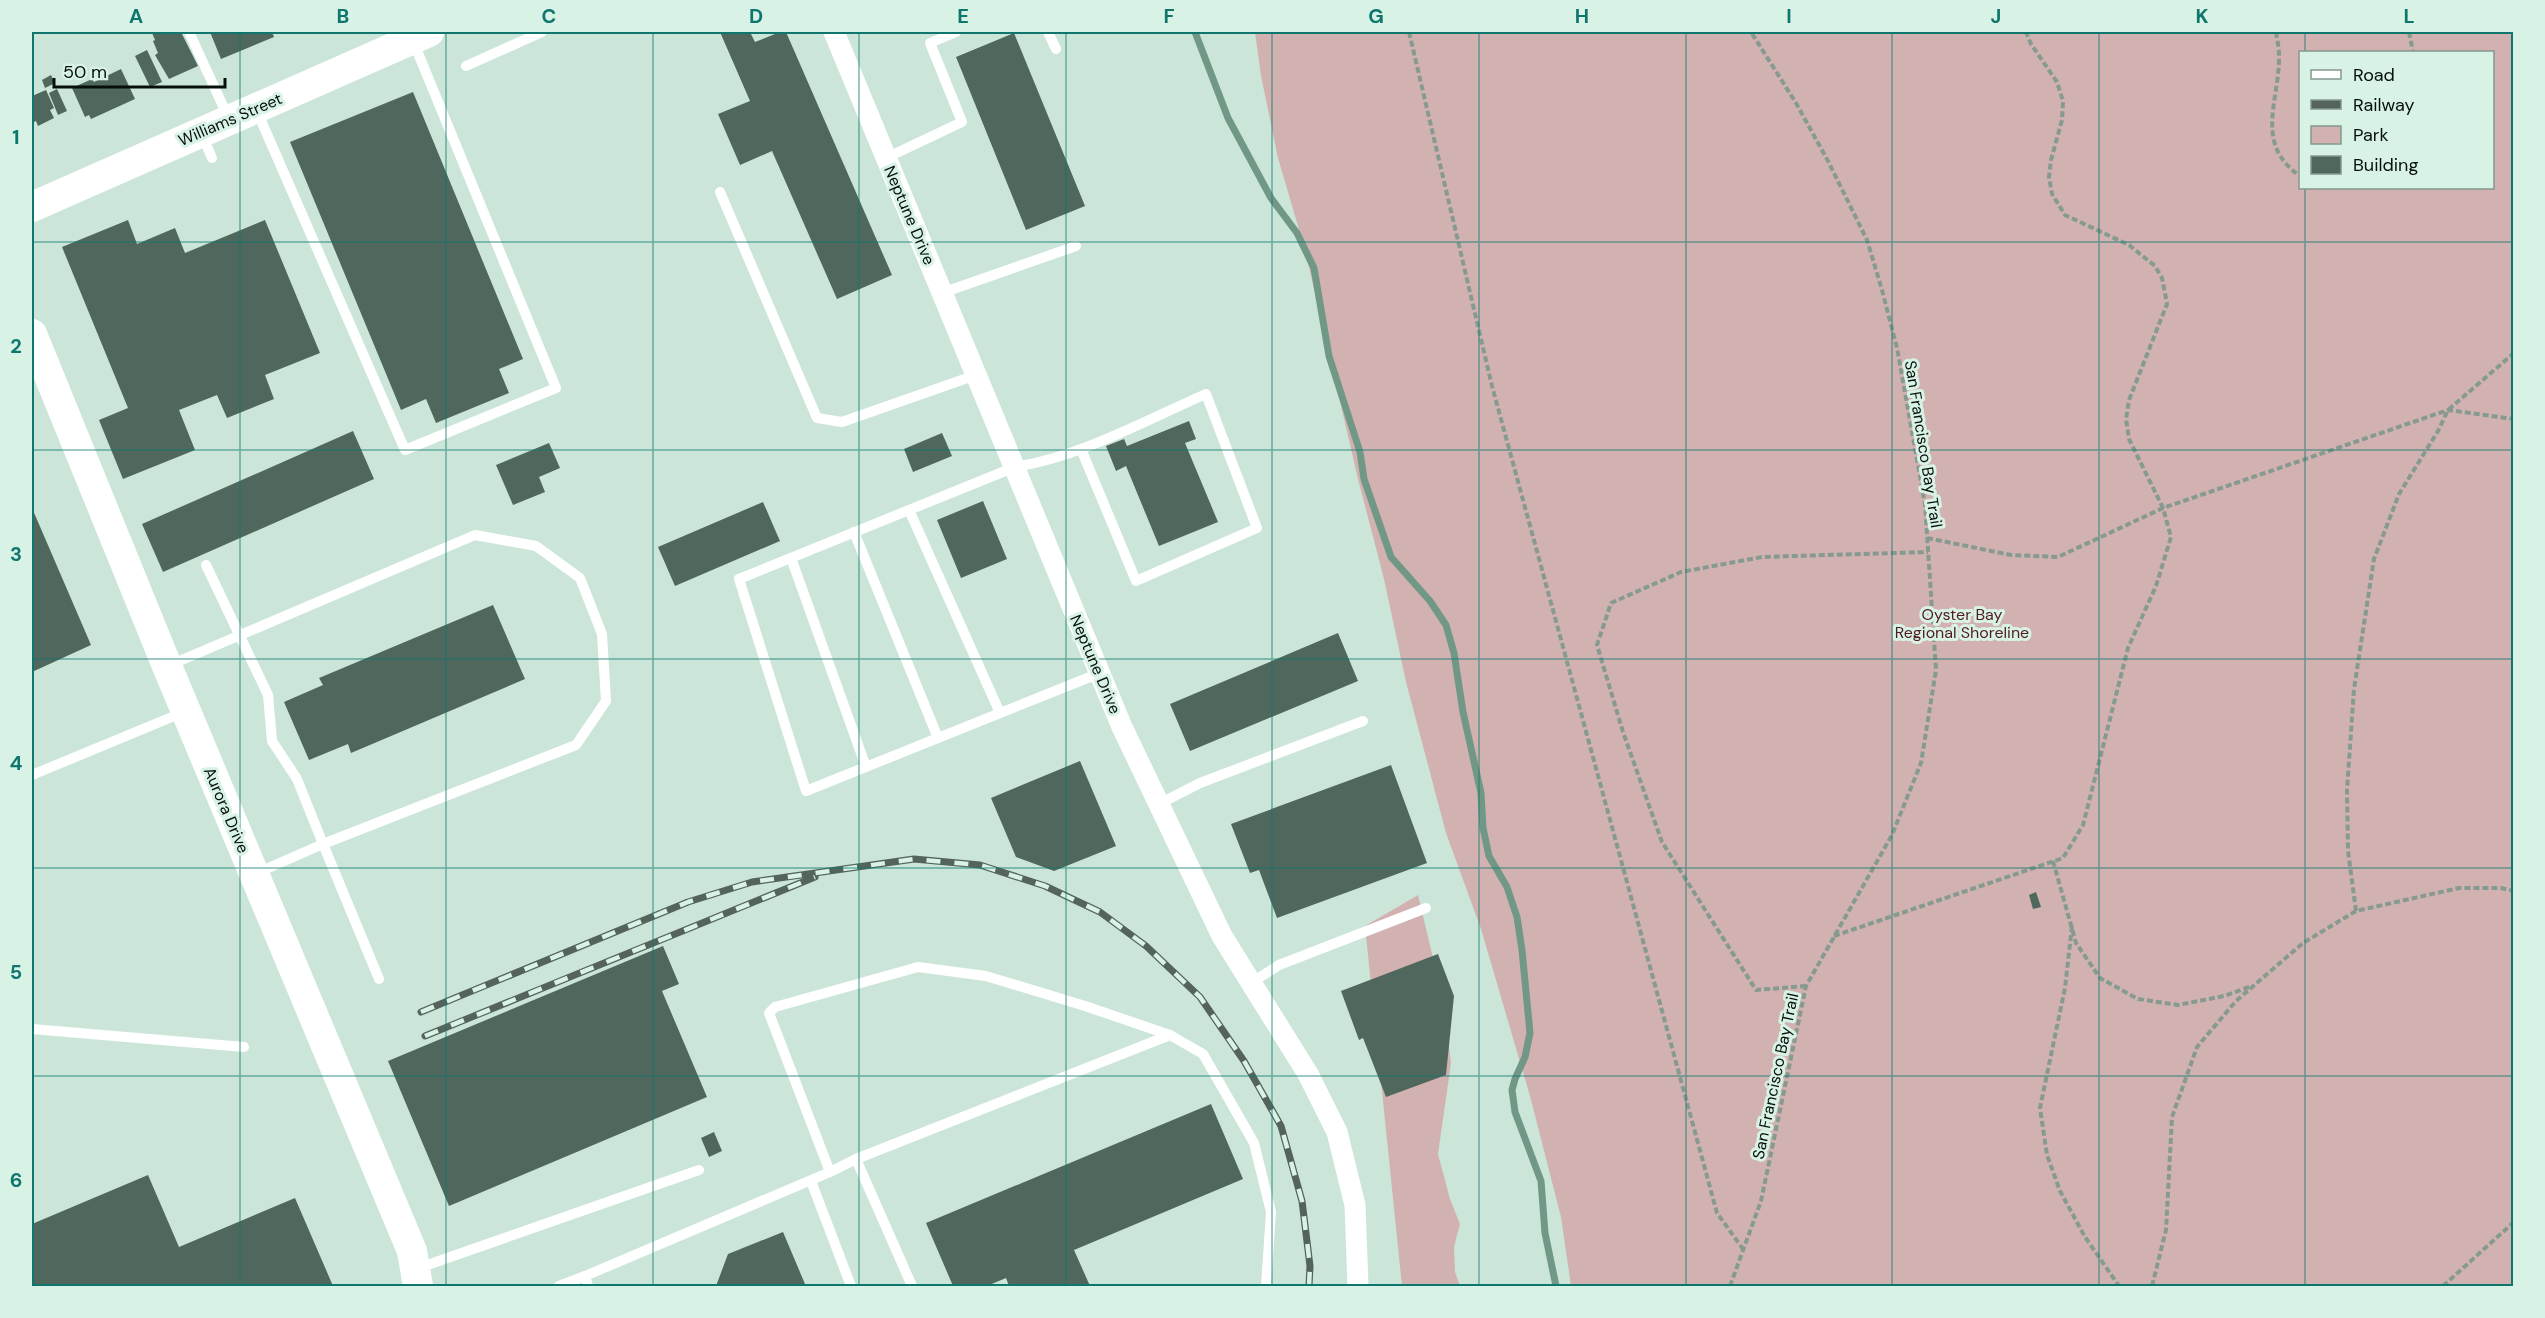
<svg xmlns="http://www.w3.org/2000/svg" width="2545" height="1318" font-family="'DM Sans',sans-serif">
  <rect width="100%" height="100%" fill="#cbe6d8"/>
  <g fill="#d1b2b1" fill-rule="evenodd">
    <path d="M1255 32H2513V1286H1571L1561 1217 1530 1096 1481 929 1446 833 1406 682 1384 579 1358 479 1305 250 1278 158 1261 76ZM2300 52H2492V188H2300Z"/>
    <path d="M1418 895 1444 1004 1451 1063 1438 1154 1450 1199 1460 1224 1454 1247 1455 1272 1460 1286H1402L1365 926Z"/>
  </g>
  <g fill="none" stroke-linecap="round" stroke-linejoin="round">
    <path stroke="#719886" stroke-width="7" d="M1195 32 1228 118 1271 198 1297 233 1314 268 1329 356 1360 452 1364 479 1391 557 1430 601 1446 625 1454 653 1463 712 1481 793 1483 828 1489 856 1507 887 1517 917 1522 950 1530 1033 1525 1057 1515 1079 1512 1090 1515 1112 1541 1181 1545 1233 1556 1286"/>
  </g>
  <g fill="#4f675c">
    <path d="M156 32H181L198 66 169 79 155 55 158 53 153 41 155 40 152 33Z"/>
    <path d="M210 32H272L274 37 221 59Z"/>
    <path d="M720 32H750L755 42 780 32H786L892 275 837 299 772 151 740 165 718 114 750 101Z"/>
    <path d="M1014 33 1085 206 1026 230 956 57Z"/>
    <path d="M147 50 162 82 150 87 135 56Z"/>
    <path d="M121 69 135 99 91 119 89 115 85 117 72 88 92 79 94 82Z"/>
    <path d="M51 75 55 83 45 88 42 80Z"/>
    <path d="M57 89 67 111 58 115 49 93Z"/>
    <path d="M46 90 54 108 50 110 54 118 38 126 36 121 32 123V96Z"/>
    <path d="M413 92 523 359 499 369 509 393 436 423 426 399 401 410 290 142Z"/>
    <path d="M128 220 137 244 175 228 185 253 265 220 320 353 265 375 274 399 227 418 217 395 179 410 195 450 123 479 99 420 128 408 62 247Z"/>
    <path d="M1189 421 1196 439 1185 443 1218 522 1159 546 1126 466 1116 471 1106 446 1124 439 1127 446Z"/>
    <path d="M353 431 374 479 163 572 142 524Z"/>
    <path d="M942 433 952 456 913 472 904 449Z"/>
    <path d="M549 443 560 468 539 477 545 492 513 505 496 465Z"/>
    <path d="M983 501 1007 559 961 578 937 520Z"/>
    <path d="M763 502 780 541 675 586 658 547Z"/>
    <path d="M32 508 91 645 32 672Z"/>
    <path d="M493 605 525 679 351 753 348 744 309 760 284 702 323 685 319 678Z"/>
    <path d="M1338 633 1358 681 1190 751 1170 704Z"/>
    <path d="M1080 761 1116 846 1054 871 1016 857 991 798Z"/>
    <path d="M1391 765 1427 863 1277 918 1259 870 1250 873 1231 824Z"/>
    <path d="M2036 892 2041 907 2033 909 2029 895Z"/>
    <path d="M663 946 679 984 662 991 707 1097 449 1206 388 1061Z"/>
    <path d="M1438 954 1454 996 1446 1075 1386 1097 1363 1038 1359 1040 1341 991Z"/>
    <path d="M1211 1104 1243 1179 1074 1250 1090 1286H1009L1006 1278 987 1286H953L926 1223Z"/>
    <path d="M714 1132 722 1151 709 1157 701 1138Z"/>
    <path d="M148 1175 179 1247 295 1198 333 1286H32V1224Z"/>
    <path d="M783 1232 805 1284 799 1286H716L728 1254Z"/>
  </g>
  <g fill="none" stroke-linecap="round" stroke-linejoin="round">
    <g stroke="#869a90" stroke-width="4" stroke-dasharray="6 3" stroke-linecap="butt">
      <path d="M1409 32 1492 386 1717 1213 1743 1249"/>
      <path d="M2276 32C2277 39 2279 47 2279 55 2280 101 2253 143 2300 176"/>
      <path d="M2409 32 2413 52"/>
      <path d="M1927 538 2011 555 2058 557 2163 508 2448 410 2514 419"/>
      <path d="M2053 861 2076 943 2100 978 2138 999 2178 1005 2224 996 2249 987"/>
      <path d="M2356 911 2348 851 2347 790 2354 689 2374 559 2399 494 2438 431 2448 410 2514 353"/>
      <path d="M2072 926 2065 988 2040 1108 2047 1155 2060 1191 2085 1237 2119 1286"/>
      <path d="M1834 936 2063 858 2083 825 2128 648 2156 586 2171 537 2163 508 2129 439 2126 419 2129 400 2167 304 2162 278 2155 266 2129 245 2065 215 2052 194 2049 177 2051 160 2062 120 2063 101 2057 82 2031 44 2026 32"/>
      <path d="M1806 986 1756 990 1662 842 1623 732 1597 645 1611 603 1681 572 1762 557 1928 552"/>
      <path d="M1730 1286 1761 1201 1806 986 1892 835 1921 763 1936 670 1925 504 1897 348 1882 290 1867 240 1828 161 1796 103 1751 32"/>
      <path d="M2152 1286 2166 1230 2172 1117 2197 1047 2236 1001 2303 943 2356 911 2459 888H2501L2514 891"/>
      <path d="M2443 1286 2514 1222"/>
    </g>
    <g stroke="#fff" stroke-width="10">
      <path d="M189 32 229 119"/>
      <path d="M1048 32 1056 49"/>
      <path d="M466 66 542 32"/>
      <path d="M256 109 405 450 556 388 413 41"/>
      <path d="M202 135 212 158"/>
      <path d="M886 158 962 122 930 43 956 32"/>
      <path d="M720 192 817 418 842 422 976 375"/>
      <path d="M942 293 1076 246"/>
      <path d="M1081 449 1136 581 1257 528 1206 394C1144 421 1082 456 1015 467L739 579 806 791 1100 673"/>
      <path d="M909 510 1000 713"/>
      <path d="M854 532 938 738"/>
      <path d="M791 558 866 767"/>
      <path d="M170 665 475 535 536 546 580 578 602 634 606 701 576 745 323 844 297 779 272 741 268 695 206 565"/>
      <path d="M32 775 184 712"/>
      <path d="M1159 804 1200 783 1363 721"/>
      <path d="M257 873 323 844 379 979"/>
      <path d="M1251 983 1279 965 1426 908"/>
      <path d="M32 1029 244 1047"/>
      <path d="M856 1159 1170 1035"/>
      <path d="M830 1172 856 1159 912 1286"/>
      <path d="M811 1181 851 1286"/>
      <path d="M416 1269 699 1170"/>
      <path d="M585 1276 830 1172 769 1013 775 1007 918 967 986 976 1085 1006 1170 1035 1203 1054 1254 1143 1271 1212 1266 1286"/>
      <path d="M559 1286 585 1276 588 1286"/>
    </g>
    <path stroke="#fff" stroke-width="21" d="M834 32 1122 727 1222 936 1308 1074 1337 1132 1355 1205 1358 1286"/>
    <g stroke="#fff" stroke-width="30">
      <path d="M32 207 429 32"/>
      <path d="M32 334 167 666 412 1251 418 1286"/>
    </g>
    <defs>
      <g id="rail">
        <path d="M421 1012 688 902 752 882 914 859 980 865 1045 886 1100 912 1146 946 1200 997 1244 1061 1281 1126 1302 1201 1310 1266 1309 1286"/>
        <path d="M425 1036 815 877"/>
      </g>
    </defs>
    <use href="#rail" stroke="#54645c" stroke-width="7"/>
    <use href="#rail" stroke="#d8f3e6" stroke-width="4.5" stroke-dasharray="14" stroke-linecap="butt"/>
  </g>
  <path fill="none" stroke="#0f766e" stroke-width="1.5" stroke-opacity="0.55" d="M240 32V1286M446 32V1286M653 32V1286M859 32V1286M1066 32V1286M1272 32V1286M1479 32V1286M1686 32V1286M1892 32V1286M2099 32V1286M2305 32V52M2305 188V1286M32 242H2514M32 450H2514M32 659H2514M32 868H2514M32 1076H2514"/>
  <g text-anchor="middle" stroke-width="6" stroke-linejoin="round" paint-order="stroke">
    <g font-size="16" fill="#070f0b" stroke="#d8f3e6">
      <text transform="translate(230 119) rotate(-23)" y="6">Williams Street</text>
      <text transform="translate(910 215) rotate(67)" y="6">Neptune Drive</text>
      <text transform="translate(1924 444) rotate(81)" y="6">San Francisco Bay Trail</text>
      <text transform="translate(1096 664) rotate(67)" y="6">Neptune Drive</text>
      <text transform="translate(227 810) rotate(67)" y="6">Aurora Drive</text>
      <text transform="translate(1775 1076) rotate(-78)" y="6">San Francisco Bay Trail</text>
    </g>
    <g font-size="16" fill="#511b1f" stroke="#d8f3e6">
      <text x="1962" y="620">Oyster Bay<tspan x="1962" dy="18">Regional Shoreline</tspan></text>
    </g>
  </g>
  <rect width="2545" height="1318" fill="none" stroke="#d8f3e6" stroke-width="66"/>
  <rect x="2299" y="51" width="195" height="138" fill="#d8f3e6" stroke="#84988e" stroke-width="1.5"/>
  <rect x="2311" y="70" width="30" height="9" fill="#ffffff" stroke="#84988e" stroke-width="1.5"/>
  <text x="2353" y="81" font-size="18" fill="#070f0b">Road</text>
  <rect x="2311" y="100" width="30" height="9" fill="#54645c" stroke="#84988e" stroke-width="1.5"/>
  <text x="2353" y="111" font-size="18" fill="#070f0b">Railway</text>
  <rect x="2311" y="126" width="30" height="18" fill="#d1b2b1" stroke="#84988e" stroke-width="1.5"/>
  <text x="2353" y="141" font-size="18" fill="#070f0b">Park</text>
  <rect x="2311" y="156" width="30" height="18" fill="#4f675c" stroke="#84988e" stroke-width="1.5"/>
  <text x="2353" y="171" font-size="18" fill="#070f0b">Building</text>
  <path d="M54 78v9h171v-9" fill="none" stroke="#070f0b" stroke-width="3"/>
  <text x="63" y="78" font-size="18" fill="#070f0b" stroke="#d8f3e6" stroke-width="4.5" paint-order="stroke">50 m</text>
  <rect x="33" y="33" width="2479" height="1252" fill="none" stroke="#0f766e" stroke-width="2"/>
  <g font-size="20" text-anchor="middle" font-weight="bold" fill="#0f766e">
    <text x="136" y="23">A</text>
    <text x="343" y="23">B</text>
    <text x="549" y="23">C</text>
    <text x="756" y="23">D</text>
    <text x="963" y="23">E</text>
    <text x="1169" y="23">F</text>
    <text x="1376" y="23">G</text>
    <text x="1582" y="23">H</text>
    <text x="1789" y="23">I</text>
    <text x="1996" y="23">J</text>
    <text x="2202" y="23">K</text>
    <text x="2409" y="23">L</text>
    <text x="16" y="144">1</text>
    <text x="16" y="353">2</text>
    <text x="16" y="561">3</text>
    <text x="16" y="770">4</text>
    <text x="16" y="979">5</text>
    <text x="16" y="1187">6</text>
  </g>
</svg>
